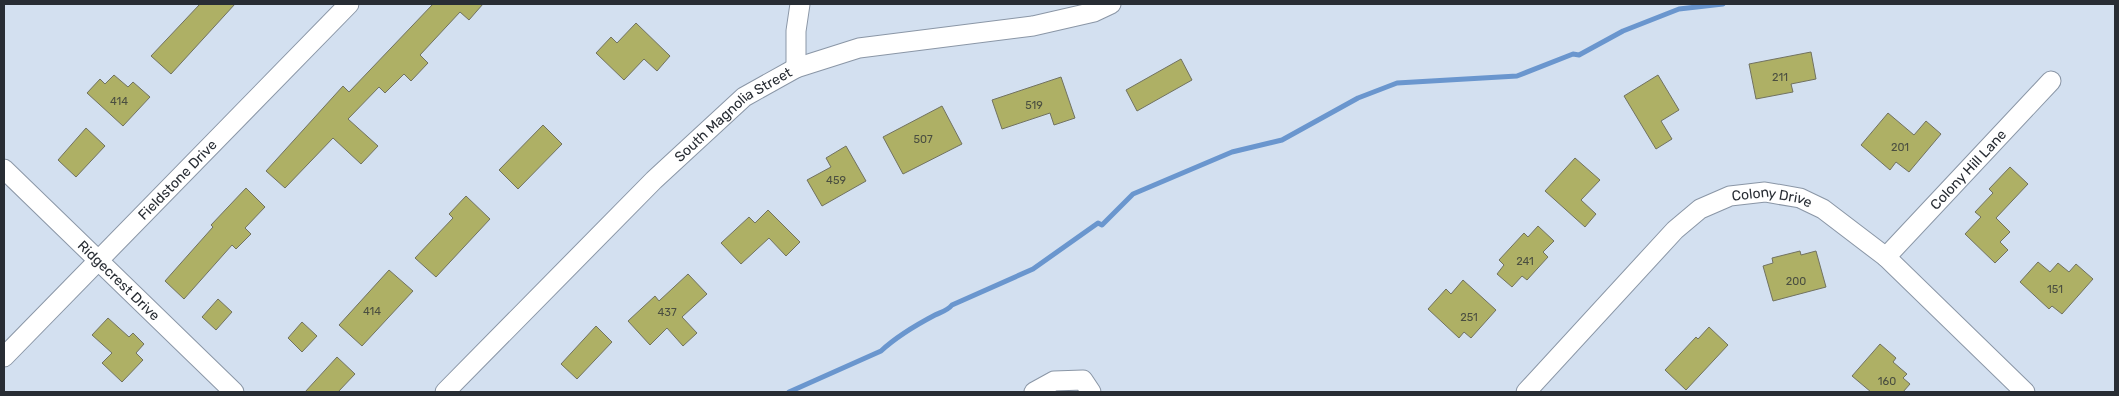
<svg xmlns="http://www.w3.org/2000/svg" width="2119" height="396" font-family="Rubik,sans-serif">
  <rect width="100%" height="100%" fill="#d3e0f0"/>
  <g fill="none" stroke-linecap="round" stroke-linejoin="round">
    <path stroke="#6a96ce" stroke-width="5" d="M789 392 881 351C896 337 916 325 935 315 941 312 947 311 952 305L1033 269 1098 223 1102 225 1133 194 1232 152 1282 140 1358 98 1397 83 1517 76 1573 54 1579 55 1623 31 1679 9 1723 4"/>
  </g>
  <g fill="#aeb065" stroke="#717260">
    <path d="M200 4H235L171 74 151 56Z"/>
    <path d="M433 4H483L469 20 460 12 420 55 428 63 411 81 404 74 385 93 379 87 348 119 378 146 361 164 333 138 285 188 266 171 343 86 349 92Z"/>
    <path d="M636 23 670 56 657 71 644 59 624 80 596 53 611 37 617 43Z"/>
    <path d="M1811 52 1816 79 1791 84 1793 92 1756 99 1749 64Z"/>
    <path d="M1181 59 1192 80 1137 111 1126 90Z"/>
    <path d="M114 75 128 87 133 82 150 97 123 126 87 93 100 79 105 84Z"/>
    <path d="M1658 75 1679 110 1661 121 1672 139 1656 149 1624 96Z"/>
    <path d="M1061 77 1075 118 1054 125 1050 113 1002 129 992 100Z"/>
    <path d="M942 106 962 144 903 174 883 137Z"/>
    <path d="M1888 113 1914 135 1926 121 1941 134 1909 172 1896 162 1890 170 1861 145Z"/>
    <path d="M543 125 562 144 518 189 499 170Z"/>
    <path d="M86 128 105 146 76 177 58 160Z"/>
    <path d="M846 146 866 181 822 206 807 180 831 167 826 158Z"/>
    <path d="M1575 158 1600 180 1581 200 1596 214 1585 227 1545 191Z"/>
    <path d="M2010 167 2028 184 1996 218 2010 232 2000 242 2008 250 1995 263 1965 234 1981 217 1975 212 1993 193 1989 189Z"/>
    <path d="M246 188 265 207 245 228 251 234 236 249 232 245 184 299 165 281 213 227 211 225Z"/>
    <path d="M466 196 490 219 436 277 415 258 453 218 449 214Z"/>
    <path d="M768 210 800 242 786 256 769 238 741 264 721 243 749 217 755 223Z"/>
    <path d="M1538 226 1554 241 1543 252 1548 257 1527 280 1522 276 1512 287 1497 274 1504 265 1499 260 1524 233 1528 237Z"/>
    <path d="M1800 251 1801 255 1816 251 1826 287 1773 301 1763 266 1773 263 1772 258Z"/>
    <path d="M2038 262 2050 272 2058 263 2069 272 2076 264 2093 279 2062 314 2052 306 2049 309 2020 282Z"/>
    <path d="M389 270 413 291 362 346 339 325Z"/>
    <path d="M688 274 707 294 682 317 697 333 683 346 667 328 650 345 628 321 655 296 659 301Z"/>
    <path d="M1463 280 1496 310 1471 338 1464 332 1459 338 1428 309 1446 289 1451 294Z"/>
    <path d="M218 299 232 312 216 330 202 317Z"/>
    <path d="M108 318 129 337 133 333 144 344 136 353 143 360 122 382 102 363 112 353 92 335Z"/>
    <path d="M302 322 317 336 302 352 288 338Z"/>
    <path d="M596 326 612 342 577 379 561 364Z"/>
    <path d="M1709 327 1728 345 1686 390 1665 370 1696 337 1698 339Z"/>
    <path d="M1880 344 1896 358 1893 362 1907 374 1903 378 1910 384 1903 392H1871L1852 376Z"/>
    <path d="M337 357 355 374 338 392H305Z"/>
  </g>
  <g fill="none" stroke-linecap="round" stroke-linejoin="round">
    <defs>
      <g id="minor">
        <path d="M796 68V31L800 4"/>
        <path id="s1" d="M4 169 234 392"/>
        <path id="s2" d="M1886 257 2051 81"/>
        <path id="s3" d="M4 357 349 4"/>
        <path id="s4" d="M445 392 654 180 744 97 796 68 859 48 1033 26 1094 12 1111 4"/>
        <path d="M1034 392 1054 381 1083 380 1091 392"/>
        <path id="s5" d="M1526 392 1675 230 1700 209 1730 196 1765 192 1800 198 1823 209 1886 257 2025 392"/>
      </g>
    </defs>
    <use href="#minor" stroke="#8a96a6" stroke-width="21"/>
    <use href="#minor" stroke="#fff" stroke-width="19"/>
  </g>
  <g text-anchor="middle" stroke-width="5" stroke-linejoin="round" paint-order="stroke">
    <g font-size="11" fill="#4a4e40">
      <text x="1780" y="81">211</text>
      <text x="119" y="105">414</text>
      <text x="1034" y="109">519</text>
      <text x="923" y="143">507</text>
      <text x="1900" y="151">201</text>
      <text x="836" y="184">459</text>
      <text x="1525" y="265">241</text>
      <text x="1796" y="285">200</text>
      <text x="2055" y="293">151</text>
      <text x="372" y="315">414</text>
      <text x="667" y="316">437</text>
      <text x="1469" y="321">251</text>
      <text x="1887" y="385">160</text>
    </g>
    <g font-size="14" fill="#282d34" stroke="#d3e0f0">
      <text dy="5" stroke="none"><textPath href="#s4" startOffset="401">South Magnolia Street</textPath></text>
      <text dy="5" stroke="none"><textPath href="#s2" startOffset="120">Colony Hill Lane</textPath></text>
      <text dy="5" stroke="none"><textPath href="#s3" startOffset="248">Fieldstone Drive</textPath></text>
      <text dy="5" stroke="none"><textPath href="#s5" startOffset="328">Colony Drive</textPath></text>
      <text dy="5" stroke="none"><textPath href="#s1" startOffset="160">Ridgecrest Drive</textPath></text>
    </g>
  </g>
  <rect width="2119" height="396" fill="none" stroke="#282d34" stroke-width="10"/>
</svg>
